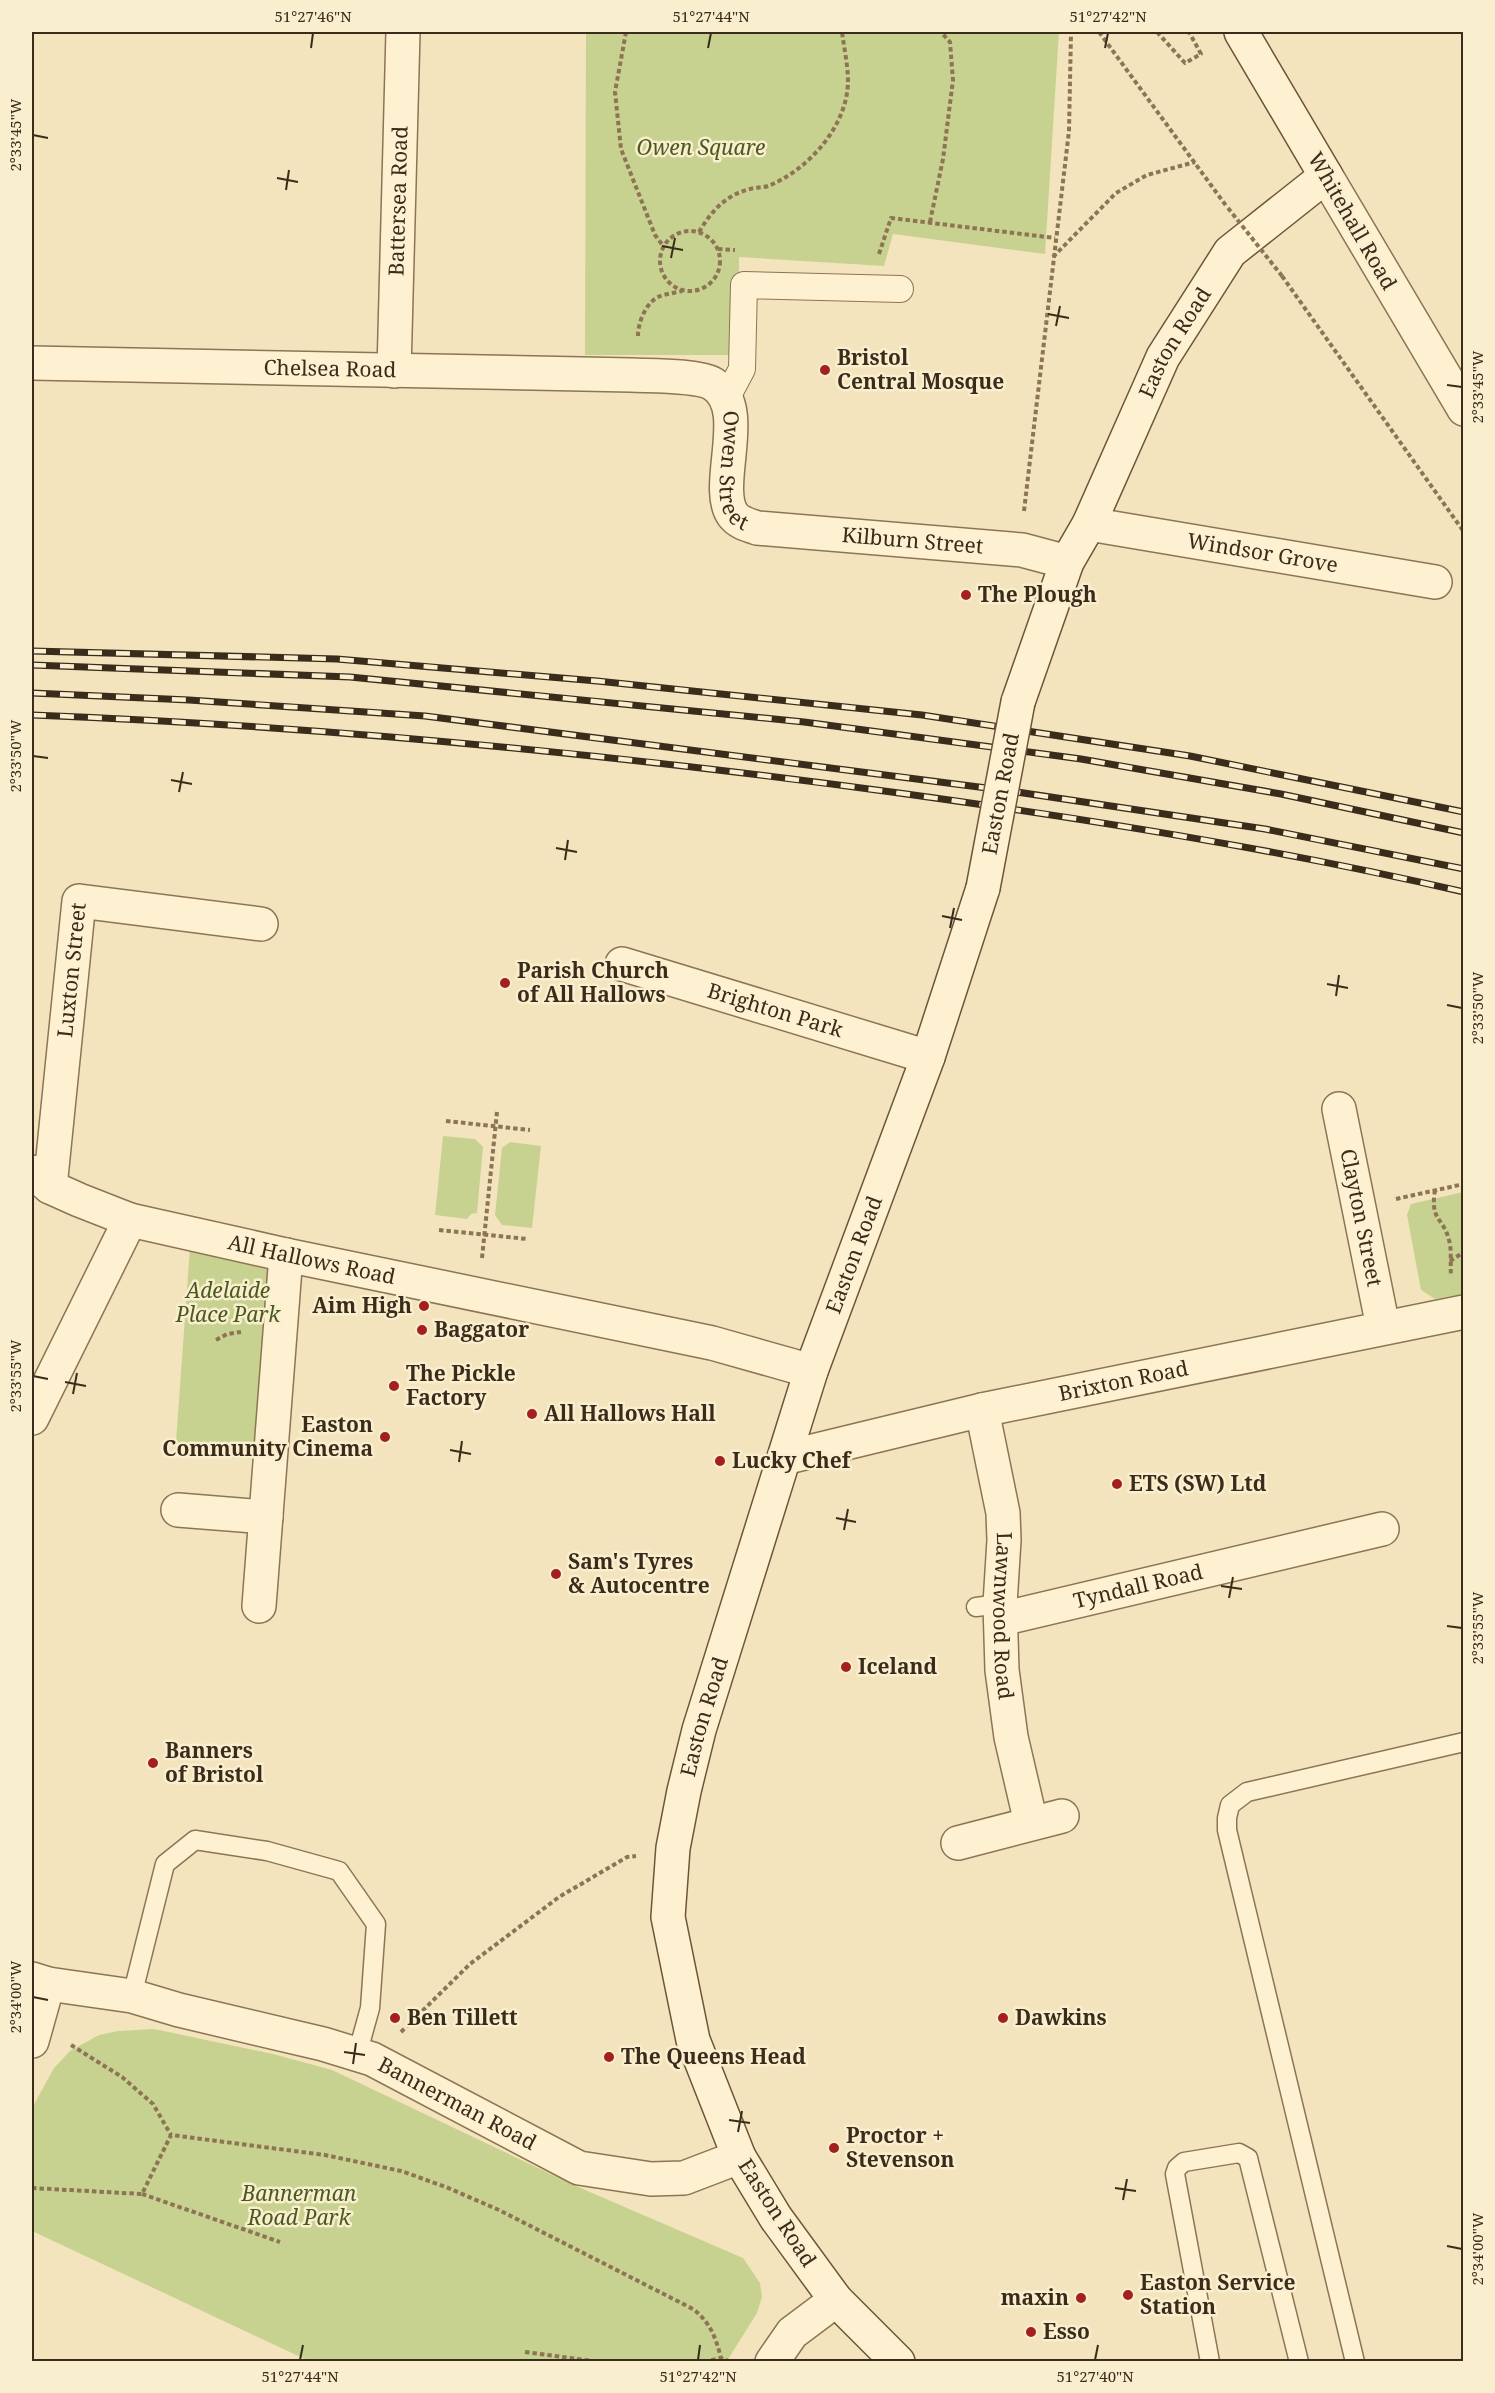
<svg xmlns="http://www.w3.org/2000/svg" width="1495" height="2393" font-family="'Noto Serif',serif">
  <rect width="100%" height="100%" fill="#f3e4bd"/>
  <g fill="#c8d290">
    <path d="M586 32H1059L1045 254 893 234 884 266 739 257V355H585Z"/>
    <path d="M443 1136 475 1139 483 1147 477 1213 471 1214 467 1219 435 1215Z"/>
    <path d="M510 1142 541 1146 532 1228 502 1225 495 1215 502 1148Z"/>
    <path d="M1463 1192V1294L1435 1299 1421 1290 1407 1215 1411 1204Z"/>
    <path d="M190 1247 274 1267 258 1459 175 1456Z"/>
    <path d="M154 2029 273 2054 332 2070 576 2186 743 2258 760 2283 762 2297 757 2313 727 2361H309L32 2231V2108L54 2068 70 2051 99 2035 118 2031Z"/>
  </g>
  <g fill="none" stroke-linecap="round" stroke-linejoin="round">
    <defs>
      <g id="service">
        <path d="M976 1607 1000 1604"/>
        <path d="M132 1996 165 1864 195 1840 267 1851 339 1871 376 1924 370 2008 357 2055"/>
        <path d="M1210 2362 1175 2174 1177 2168 1184 2162 1239 2153 1248 2158 1299 2362"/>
        <path d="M1355 2362 1227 1830V1818L1230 1805 1247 1792 1464 1742"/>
      </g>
      <path id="pedestrian" d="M725 401 742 369 744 285 900 289"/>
      <g id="minor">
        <path d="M1326 176 1464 409"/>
        <path id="s1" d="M32 363 631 375C649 376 698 375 713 384 752 408 712 486 733 515 739 523 749 525 757 528L1022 550 1067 562"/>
        <path id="s2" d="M394 371 403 32"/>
        <path id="s3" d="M1089 524 1435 582"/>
        <path id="s4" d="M622 964 928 1057"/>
        <path id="s5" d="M1339 1109 1383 1327"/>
        <path id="s6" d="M32 1172 50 1187 79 1200 130 1220 286 1255 712 1343 811 1371"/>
        <path id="s7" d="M50 1187 79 901 261 924"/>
        <path id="s8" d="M982 1410 1003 1513 1004 1540 1000 1604 1002 1670 1011 1737 1031 1823"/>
        <path d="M32 1418 130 1220"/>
        <path id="s9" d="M784 1458 982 1410 1464 1312"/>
        <path d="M178 1510 266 1517"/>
        <path d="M259 1606 286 1255"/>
        <path id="s10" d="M1001 1619 1382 1529"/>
        <path d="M958 1843 1062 1816"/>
        <path id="s11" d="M32 1979 48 1984 132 1996 179 2010 323 2044 372 2059 579 2168 651 2179 684 2178 739 2157"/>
        <path d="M32 2041 48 1984"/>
        <path d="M772 2362 792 2333 836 2300"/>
      </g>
      <g id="secondary">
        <path id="s12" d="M1018 702 1067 562 1089 524 1163 357 1230 252 1326 176 1241 32"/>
        <path id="s13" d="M898 2362 836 2300 776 2218 739 2157 693 2040 668 1917 673 1848 684 1791 699 1730 811 1371 928 1057 983 888"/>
      </g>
    </defs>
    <use href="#service" stroke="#8d7454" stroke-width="21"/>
    <use href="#pedestrian" stroke="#8d7454" stroke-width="28"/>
    <use href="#minor" stroke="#8d7454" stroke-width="36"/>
    <use href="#secondary" stroke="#6e5438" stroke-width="36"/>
    <g stroke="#8d7454" stroke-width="4" stroke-dasharray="4.5 3" stroke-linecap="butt">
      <path d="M626 32 615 92 621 149 655 235 664 247"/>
      <path d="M1099 32 1227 207"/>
      <path d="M1157 32 1185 63 1201 54 1189 32"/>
      <path d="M930 222 943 159 953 80 950 42 941 32"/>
      <circle cx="690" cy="261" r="30"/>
      <path d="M699 232C711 212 725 195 750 189 756 187 762 188 768 186 808 170 847 127 848 82 848 65 844 48 842 32"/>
      <path d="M718 249 735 250"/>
      <path d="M879 254 891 218 1055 238"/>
      <path d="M1053 257 1116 193 1147 175 1195 162"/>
      <path d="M1282 276 1464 532"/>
      <path d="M638 336C638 323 645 304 658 297 664 294 675 293 682 291"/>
      <path d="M1024 511 1069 131 1071 32"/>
      <path d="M446 1121 530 1130"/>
      <path d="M1435 1190C1430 1222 1443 1216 1449 1240 1452 1250 1450 1264 1451 1275"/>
      <path d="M1396 1199 1464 1184"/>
      <path d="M439 1230 527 1239"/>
      <path d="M482 1258 497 1112"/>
      <path d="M1450 1261 1464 1252"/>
      <path d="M216 1340 227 1334 241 1332"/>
      <path d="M401 2032 470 1964 559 1897 627 1857 636 1856"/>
      <path d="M71 2045 122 2077 153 2104 171 2135"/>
      <path d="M32 2188 142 2194 171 2135 325 2155 401 2171 446 2187 499 2210 693 2309C710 2322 716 2338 721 2358L731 2362"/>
      <path d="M142 2194 280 2242"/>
      <path d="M525 2352 600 2362"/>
      <path d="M704 2362 721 2358"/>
    </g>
    <use href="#service" stroke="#fdf1d1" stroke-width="18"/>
    <use href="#pedestrian" stroke="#fdf1d1" stroke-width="26"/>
    <use href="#minor" stroke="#fdf1d1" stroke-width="33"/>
    <use href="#secondary" stroke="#fdf1d1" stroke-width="33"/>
    <defs>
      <g id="rail">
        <path d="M32 651 337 659 597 681 922 715 1190 756 1464 812"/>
        <path d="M32 665 350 677 804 722 1081 759 1281 794 1464 833"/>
        <path d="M32 693 189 700 425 716 1010 791 1265 829 1464 869"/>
        <path d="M32 715C322 726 611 754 899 793 1088 819 1277 849 1464 892"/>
      </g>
    </defs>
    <use href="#rail" stroke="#3a2b1b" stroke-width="7"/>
    <use href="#rail" stroke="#f9eece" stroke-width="4.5" stroke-dasharray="14" stroke-linecap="butt"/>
    <defs>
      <g id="secondary-bridge">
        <path id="s14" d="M983 888 1018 702"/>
      </g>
    </defs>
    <use href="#secondary-bridge" stroke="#6e5438" stroke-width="36" stroke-linecap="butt"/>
    <path stroke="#8d7454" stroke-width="4" stroke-dasharray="4.5 3" stroke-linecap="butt" d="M1228 208 1282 276"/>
    <use href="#secondary-bridge" stroke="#fdf1d1" stroke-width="33"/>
  </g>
  <path fill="none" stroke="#3a2b1b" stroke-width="2" d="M311 48 313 33M708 48 711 33M1105 48 1108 33M33 135 48 138M277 178 298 182M286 190 289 170M662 246 683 250M671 258 675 238M1048 314 1069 318M1056 326 1060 306M1447 385 1462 387M33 756 48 758M171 780 192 784M179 792 183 772M556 848 577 852M565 860 568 840M942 916 962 920M950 928 954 908M1327 984 1348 988M1336 996 1339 975M1447 1005 1462 1008M33 1376 48 1379M65 1382 86 1386M73 1394 77 1373M450 1450 471 1454M459 1462 462 1441M836 1518 856 1522M844 1530 848 1509M1221 1586 1242 1589M1229 1598 1233 1577M1447 1626 1462 1628M33 1997 48 2000M344 2052 365 2055M353 2064 356 2043M729 2120 750 2123M738 2132 742 2111M1115 2188 1136 2191M1123 2200 1127 2179M1447 2246 1462 2249M300 2360 303 2345M698 2360 700 2345M1095 2360 1098 2345"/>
  <g fill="#a3201d" stroke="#f9eece" stroke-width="2">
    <circle cx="825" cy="370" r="6"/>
    <circle cx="966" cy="595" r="6"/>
    <circle cx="505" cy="983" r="6"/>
    <circle cx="424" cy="1306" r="6"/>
    <circle cx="422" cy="1330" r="6"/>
    <circle cx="394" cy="1386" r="6"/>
    <circle cx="532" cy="1414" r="6"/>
    <circle cx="385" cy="1437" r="6"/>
    <circle cx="720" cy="1461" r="6"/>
    <circle cx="1117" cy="1484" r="6"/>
    <circle cx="556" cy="1574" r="6"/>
    <circle cx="846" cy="1667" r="6"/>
    <circle cx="153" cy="1763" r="6"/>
    <circle cx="395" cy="2018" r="6"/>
    <circle cx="1003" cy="2018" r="6"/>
    <circle cx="609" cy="2057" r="6"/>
    <circle cx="834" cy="2148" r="6"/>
    <circle cx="1128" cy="2295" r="6"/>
    <circle cx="1081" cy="2298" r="6"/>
    <circle cx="1031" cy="2332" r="6"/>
  </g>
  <g text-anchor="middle" stroke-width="5" stroke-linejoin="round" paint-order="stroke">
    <g font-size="21" font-style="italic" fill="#49591f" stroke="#f9eece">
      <text x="701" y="155">Owen Square</text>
      <text x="228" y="1298">Adelaide<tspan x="228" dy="24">Place Park</tspan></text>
      <text x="299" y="2201">Bannerman<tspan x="299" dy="24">Road Park</tspan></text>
    </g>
    <g font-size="21" fill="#3a2b1b" stroke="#f9eece">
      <text dy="7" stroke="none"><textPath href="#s2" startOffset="170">Battersea Road</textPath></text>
      <text transform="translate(1352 221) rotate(60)" y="7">Whitehall Road</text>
      <text dy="7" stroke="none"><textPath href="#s12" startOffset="393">Easton Road</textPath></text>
      <text dy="7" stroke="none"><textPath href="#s1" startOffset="298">Chelsea Road</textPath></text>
      <text dy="7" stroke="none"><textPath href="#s1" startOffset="776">Owen Street</textPath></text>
      <text dy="7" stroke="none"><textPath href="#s1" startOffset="1004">Kilburn Street</textPath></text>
      <text dy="7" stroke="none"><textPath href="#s3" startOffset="176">Windsor Grove</textPath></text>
      <text dy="7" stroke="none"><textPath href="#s14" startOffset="96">Easton Road</textPath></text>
      <text dy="7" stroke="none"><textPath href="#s7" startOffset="218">Luxton Street</textPath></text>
      <text dy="7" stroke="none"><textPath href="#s4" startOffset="160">Brighton Park</textPath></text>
      <text dy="7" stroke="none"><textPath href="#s5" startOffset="111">Clayton Street</textPath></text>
      <text dy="7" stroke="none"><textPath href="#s13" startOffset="1202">Easton Road</textPath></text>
      <text dy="7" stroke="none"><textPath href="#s6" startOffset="296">All Hallows Road</textPath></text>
      <text dy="7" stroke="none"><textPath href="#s9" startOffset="348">Brixton Road</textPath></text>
      <text dy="7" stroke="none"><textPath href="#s10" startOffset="141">Tyndall Road</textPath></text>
      <text dy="7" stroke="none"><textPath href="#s8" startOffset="208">Lawnwood Road</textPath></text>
      <text dy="7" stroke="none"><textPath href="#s13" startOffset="716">Easton Road</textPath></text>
      <text dy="7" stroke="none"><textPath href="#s11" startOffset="446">Bannerman Road</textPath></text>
      <text transform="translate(777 2213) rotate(57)" y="7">Easton Road</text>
    </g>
    <g font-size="21" font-weight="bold" fill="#3a2b1b" stroke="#f9eece" text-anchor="start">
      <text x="837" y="365">Bristol<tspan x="837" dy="24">Central Mosque</tspan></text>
      <text x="978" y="602">The Plough</text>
      <text x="517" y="978">Parish Church<tspan x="517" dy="24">of All Hallows</tspan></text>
      <text x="412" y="1313" text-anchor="end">Aim High</text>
      <text x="434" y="1337">Baggator</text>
      <text x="406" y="1381">The Pickle<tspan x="406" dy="24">Factory</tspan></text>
      <text x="544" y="1421">All Hallows Hall</text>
      <text x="373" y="1432" text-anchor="end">Easton<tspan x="373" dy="24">Community Cinema</tspan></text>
      <text x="732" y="1468">Lucky Chef</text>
      <text x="1129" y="1491">ETS (SW) Ltd</text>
      <text x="568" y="1569">Sam's Tyres<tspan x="568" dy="24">&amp; Autocentre</tspan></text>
      <text x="858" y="1674">Iceland</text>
      <text x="165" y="1758">Banners<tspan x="165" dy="24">of Bristol</tspan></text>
      <text x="407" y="2025">Ben Tillett</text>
      <text x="1015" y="2025">Dawkins</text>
      <text x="621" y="2064">The Queens Head</text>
      <text x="846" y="2143">Proctor +<tspan x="846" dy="24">Stevenson</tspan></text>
      <text x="1140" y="2290">Easton Service<tspan x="1140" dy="24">Station</tspan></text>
      <text x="1069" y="2305" text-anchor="end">maxin</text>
      <text x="1043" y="2339">Esso</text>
    </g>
  </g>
  <rect width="1495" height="2393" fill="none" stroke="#f9eece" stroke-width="66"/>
  <rect x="33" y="33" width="1429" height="2327" fill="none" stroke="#3a2b1b" stroke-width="2"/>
  <g font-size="15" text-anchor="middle" fill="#3a2b1b">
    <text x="313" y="22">51°27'46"N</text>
    <text x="711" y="22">51°27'44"N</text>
    <text x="1108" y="22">51°27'42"N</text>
    <text transform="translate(16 135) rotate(-90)" y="5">2°33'45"W</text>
    <text transform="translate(1478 387) rotate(-90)" y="5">2°33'45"W</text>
    <text transform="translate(16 756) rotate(-90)" y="5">2°33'50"W</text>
    <text transform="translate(1478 1008) rotate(-90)" y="5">2°33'50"W</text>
    <text transform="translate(16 1376) rotate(-90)" y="5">2°33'55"W</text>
    <text transform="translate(1478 1628) rotate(-90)" y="5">2°33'55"W</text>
    <text transform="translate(16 1997) rotate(-90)" y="5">2°34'00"W</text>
    <text transform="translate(1478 2249) rotate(-90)" y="5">2°34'00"W</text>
    <text x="300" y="2382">51°27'44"N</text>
    <text x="698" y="2382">51°27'42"N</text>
    <text x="1095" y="2382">51°27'40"N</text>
  </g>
</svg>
